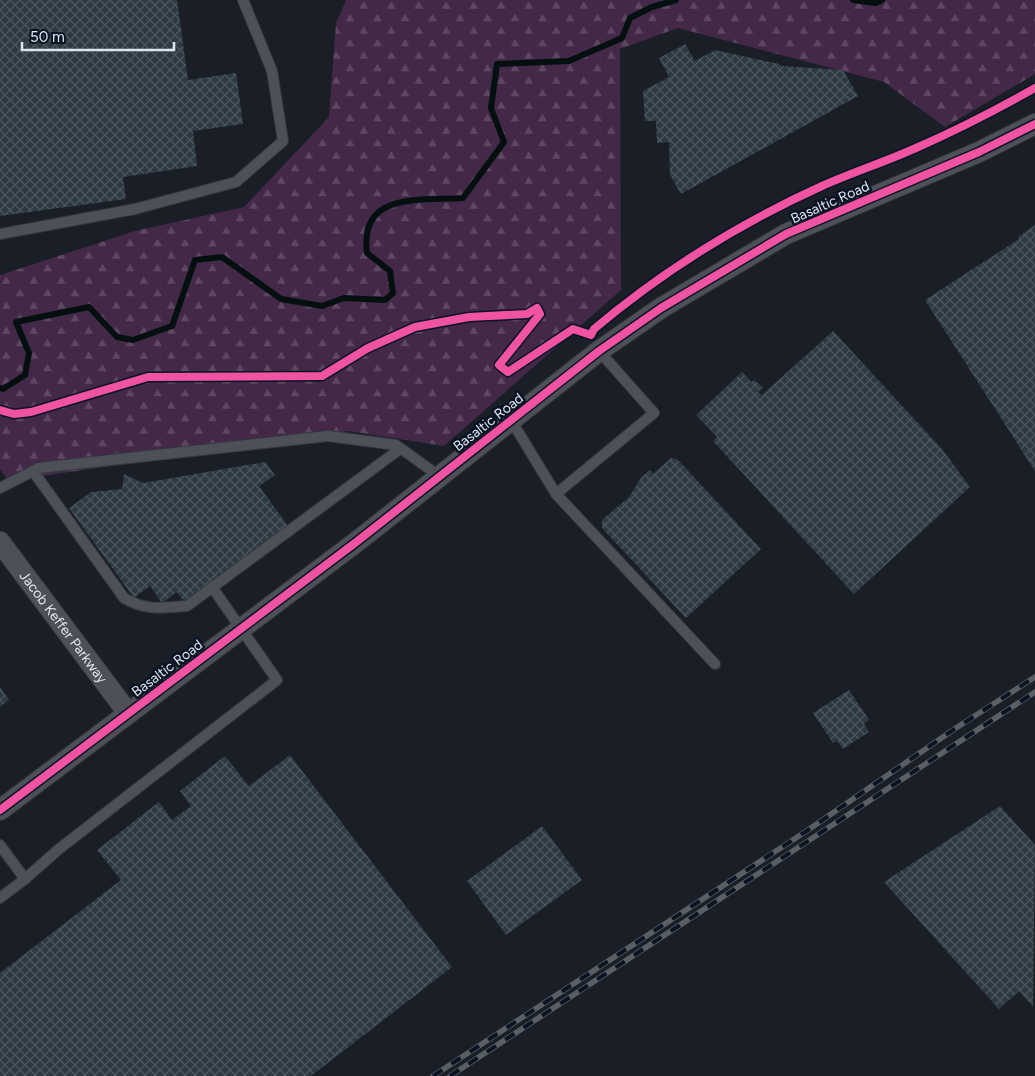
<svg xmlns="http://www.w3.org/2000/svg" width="1035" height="1076" font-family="Figtree,sans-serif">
  <defs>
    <pattern id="forest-firs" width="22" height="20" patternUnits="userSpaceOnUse" patternTransform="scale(1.25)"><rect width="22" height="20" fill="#432847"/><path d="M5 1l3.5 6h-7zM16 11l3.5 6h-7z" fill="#5e4762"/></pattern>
    <pattern id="building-cross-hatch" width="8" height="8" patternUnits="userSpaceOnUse" patternTransform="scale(1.25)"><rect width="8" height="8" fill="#2e3a42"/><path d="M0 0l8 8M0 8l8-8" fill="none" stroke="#4c565e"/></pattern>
  </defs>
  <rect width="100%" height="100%" fill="#191e27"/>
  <path fill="url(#forest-firs)" d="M346 0H1035V74L945 127 884 82 678 28 620 49 621 290 444 446 349 431 8 481 0 469V275L135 231 244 207 329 117 336 23Z"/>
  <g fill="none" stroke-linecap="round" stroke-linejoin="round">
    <g stroke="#041010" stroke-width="6">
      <path d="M853 0 876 3 882 0"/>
      <path d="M0 388 3 389 25 375 29 353 16 322 89 307 117 337 133 340 172 326 195 260 222 257 281 299 322 306 344 298 385 300 393 293 390 271 367 253C359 191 421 201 463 198L504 142 491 108 497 64 569 61 622 38 630 18 652 7 676 0"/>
    </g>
  </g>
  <g fill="url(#building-cross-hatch)">
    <path d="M0 0H177L188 80 236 73 243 124 193 131 197 166 123 177 126 199 0 216Z"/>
    <path d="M685 44 695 61 715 50 779 64 781 66 843 70 858 96 681 194 670 175 669 142 657 143 656 121H645L643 91 669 77 659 58Z"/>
    <path d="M1035 225V471L925 300 1019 239 1018 237Z"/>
    <path d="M833 331 942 449 970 487 854 594 713 441 717 437 696 415 742 372 751 382 754 380 763 387 758 392 762 395Z"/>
    <path d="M671 458 677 459 761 549 686 618 602 528V520L629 497 641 478 650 470 653 474Z"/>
    <path d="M265 462 275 475 259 486 288 526 184 602 177 592 162 603 150 586 134 598 69 508 91 492 122 489 124 474 143 483Z"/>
    <path d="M0 687 9 700 0 707Z"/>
    <path d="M849 690 869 720 864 724 869 732 843 749 837 741 833 743 813 713Z"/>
    <path d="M290 755 452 967 311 1076H0V973L121 880 97 850 159 802 172 820 191 806 180 791 225 756 249 786Z"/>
    <path d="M1000 806 1035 845 1033 1007 1019 991 999 1009 884 882Z"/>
    <path d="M542 826 582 880 506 935 467 881Z"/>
  </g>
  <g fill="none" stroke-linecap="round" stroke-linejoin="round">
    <defs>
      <g id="lane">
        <path d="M0 234 135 209 236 182 283 141 272 71 243 0"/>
        <path d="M511 420 556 494 715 664"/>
        <path d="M33 471 124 598C146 611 162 608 187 606L400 449"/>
        <path d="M0 488 39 468 328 436 396 445 439 476"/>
        <path d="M556 494 654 413 599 351"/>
        <path d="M0 845 25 879 0 898"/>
        <path d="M25 879 59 849 277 680 212 587"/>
      </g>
      <g id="street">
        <path id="s1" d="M0 542 128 713"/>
        <path d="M0 810 355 543 599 351 661 308 786 234 979 152 1035 124"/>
      </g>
    </defs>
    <use href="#lane" stroke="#353940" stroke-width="12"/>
    <use href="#street" stroke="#353940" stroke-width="22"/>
    <use href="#lane" stroke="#4d5157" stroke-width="10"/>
    <use href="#street" stroke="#4d5157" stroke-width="20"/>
    <defs>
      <g id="rail">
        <path d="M433 1076 808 830 956 728 1035 677"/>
        <path d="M450 1076 1035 692"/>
      </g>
    </defs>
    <use href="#rail" stroke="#5a5f66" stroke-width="5.5"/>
    <use href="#rail" stroke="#0a1423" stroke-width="4" stroke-dasharray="11" stroke-linecap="butt"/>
    <defs>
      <g id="cycleway">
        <path d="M0 410 14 414 31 412 148 377 322 376 368 348 415 327 469 317 527 314 537 308 540 314 499 365 508 372 573 329 591 335 594 329C663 271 740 223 822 186 853 172 885 162 916 148 957 130 996 110 1035 88"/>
        <path d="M0 810 355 543 599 351 661 308 786 234 979 152 1035 124"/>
      </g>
    </defs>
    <use href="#cycleway" stroke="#0a1423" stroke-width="11"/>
    <use href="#cycleway" stroke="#f153a3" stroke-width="8"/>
  </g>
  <g text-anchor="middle" stroke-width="5" stroke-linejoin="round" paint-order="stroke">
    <g font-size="14" fill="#dfe6f1" stroke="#0a1423">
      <text transform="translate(830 202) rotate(-24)" y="5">Basaltic Road</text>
      <text transform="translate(488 422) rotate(-38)" y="5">Basaltic Road</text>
      <text dy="5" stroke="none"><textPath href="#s1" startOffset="106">Jacob Keffer Parkway</textPath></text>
      <text transform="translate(167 668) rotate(-37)" y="5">Basaltic Road</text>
    </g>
  </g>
  <path d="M22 42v8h152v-8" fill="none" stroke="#dfe6f1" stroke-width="2.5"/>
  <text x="30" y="42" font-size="15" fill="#dfe6f1" stroke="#0a1423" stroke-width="4" paint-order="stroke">50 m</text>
</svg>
